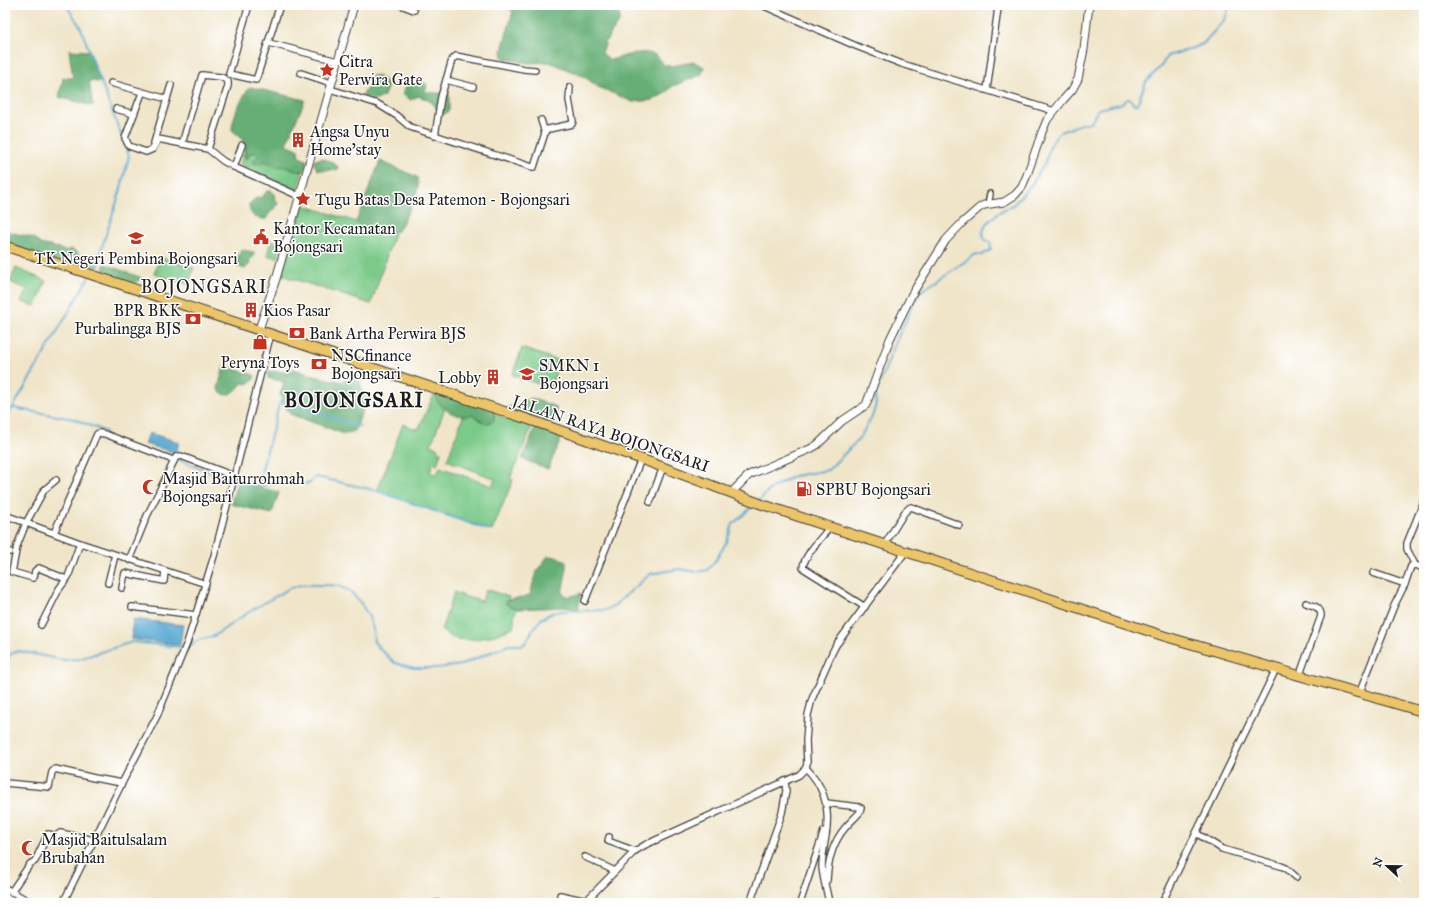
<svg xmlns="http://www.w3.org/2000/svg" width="1429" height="908" font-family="'IM FELL Great Primer',serif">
  <rect width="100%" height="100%" fill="#fff"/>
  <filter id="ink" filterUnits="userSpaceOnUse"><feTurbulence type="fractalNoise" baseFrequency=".025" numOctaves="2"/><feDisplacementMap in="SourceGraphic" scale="8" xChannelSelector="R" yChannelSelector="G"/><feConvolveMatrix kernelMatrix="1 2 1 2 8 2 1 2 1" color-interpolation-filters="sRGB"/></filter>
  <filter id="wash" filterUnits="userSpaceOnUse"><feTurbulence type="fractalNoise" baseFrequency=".012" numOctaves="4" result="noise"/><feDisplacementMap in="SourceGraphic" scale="16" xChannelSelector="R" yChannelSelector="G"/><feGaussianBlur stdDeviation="0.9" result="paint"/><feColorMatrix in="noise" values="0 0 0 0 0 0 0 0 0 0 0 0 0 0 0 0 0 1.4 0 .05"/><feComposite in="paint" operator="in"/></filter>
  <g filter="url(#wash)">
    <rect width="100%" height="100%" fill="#f0e5c9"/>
    <g fill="#7cca89" stroke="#4c7352">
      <path d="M245 148 304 166 297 190 240 164Z"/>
      <path d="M303 205 394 234 371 304 281 275Z"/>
      <path d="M271 241 282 244 278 258 267 255Z"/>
      <path d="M160 257 194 268 188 284 154 274Z"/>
      <path d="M16 268 46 281 36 306 21 302 27 289 10 282Z"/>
      <path d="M522 348 560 361 550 388 512 375Z"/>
      <path d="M435 392 440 393 445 408 431 445 438 448 437 451 441 452 437 465 433 463 430 472 437 475 440 467 492 486 495 479 447 460 467 406 532 426 510 479 513 480 492 531 377 491 403 424 418 430Z"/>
      <path d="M486 589 509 597 506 604 517 609 514 615V626C500 636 467 644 451 637 447 635 444 632 441 630L454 592 469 598 482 601Z"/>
    </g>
    <g fill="#65ae75" stroke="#406548">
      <path d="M503 5H611L619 11 620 20 606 41 602 53 610 60C624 57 645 47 658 57 660 59 662 63 664 65L671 66 694 62 704 67 701 75 673 86 664 94 652 100 633 102 598 87 585 77 549 62 528 63 503 58 502 50 513 11Z"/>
      <path d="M69 50 89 51 101 82 89 81 93 106 59 97 63 78H73Z"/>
      <path d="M377 75 384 80 388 85 384 96 377 100 362 96 369 85 371 76Z"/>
      <path d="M422 80 427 85 425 92 449 94V111L441 116C434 104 433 101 418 96L411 100 403 95 404 88 415 82Z"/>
      <path d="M250 87 305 100 286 144 298 149 299 157 307 160 304 172C298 172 294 169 288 168 275 164 278 171 264 160L262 164H257L252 162 259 156 256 153H250L247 160 245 157C247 142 243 139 232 130 232 117 242 97 250 87Z"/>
      <path d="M322 158 333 162 338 167 337 170H318L314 164 315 160Z"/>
      <path d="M380 161 417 177C418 180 418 184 418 187 417 196 403 222 398 231 384 234 366 233 356 222Z"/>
      <path d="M271 190 274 194 275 199 278 203C276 209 268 213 266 219H260L257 217 255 218 250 211 249 204 256 198 262 197 267 191Z"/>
      <path d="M5 231 34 238 40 244 58 248 65 251 71 249 78 253 82 259 89 256 100 263 99 267 94 272 5 246Z"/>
      <path d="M242 250 254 252V256L249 261 250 264 245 269 237 266C236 259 237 255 242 250Z"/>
      <path d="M105 264 142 278 135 283 106 275 103 268Z"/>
      <path d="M224 366 251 374 255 376C253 383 248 385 242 383 237 390 234 393 226 395L219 391 218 388Z"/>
      <path d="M294 369 318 377 343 382 352 371 358 374 362 391 366 400 355 431 344 434 290 414 283 404 280 395 284 382 268 378V372L277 371 288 373Z"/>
      <path d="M440 393 495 411 494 420 487 424 479 420 473 415C458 419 443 411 435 398Z"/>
      <path d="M531 398 556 407 557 413 554 417V424L506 409 512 405 520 404Z"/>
      <path d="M536 425 563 435 548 469 522 459Z"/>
      <path d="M237 482 279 492 272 514 231 504Z"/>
      <path d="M548 556 558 557 566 562V573L562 593 569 597 581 593 578 609 563 607 517 609 506 604 507 600 519 598 530 595 536 572Z"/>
    </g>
    <g fill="#56a8d1" stroke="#396276">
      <path d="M149 433 179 442 176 453 145 444Z"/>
      <path d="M133 619 183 625 180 645 131 639Z"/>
    </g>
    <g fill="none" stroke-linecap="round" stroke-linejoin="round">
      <g stroke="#56a8d1" stroke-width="2">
        <path d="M66 5 80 26 129 156 120 192 96 265 93 271"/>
        <path d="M13 408 74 419 106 432"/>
        <path d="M5 421 89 277"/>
        <path d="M177 459C200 468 253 491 276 484 279 483 282 480 284 479L304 484 310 483 314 478 317 477 374 490 489 530"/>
        <path d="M258 485 280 401 360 426"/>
        <path d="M759 501 770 489 794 476 828 470 859 439 872 417 876 404 875 395 897 339 920 292 976 254 982 255 991 250 990 242 984 240 983 232 986 224 999 212 1013 205 1032 184 1045 163 1051 144 1060 132 1084 123H1091L1098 109 1120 104 1128 99 1131 100 1134 105 1137 104 1146 82 1162 65 1167 56 1188 50 1203 44 1225 19 1230 5"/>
        <path d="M5 659 14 652 19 651 63 660 79 659 132 642 179 647 190 646 198 640 214 636 252 610 290 588 301 585H327L339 586 350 591 360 602 369 617 373 629 374 642 382 651 395 663 414 668H436L461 665 508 645H523L526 642 532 631 541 619 552 613 561 611 606 610 615 605 650 574 679 569 697 572 707 570 716 560 727 541 733 524 754 505"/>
      </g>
    </g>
  </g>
  <g filter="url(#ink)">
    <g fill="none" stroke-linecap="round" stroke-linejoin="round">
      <defs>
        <g id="minor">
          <path d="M249 5 229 74 256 80 280 5"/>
          <path d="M401 5 414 10"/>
          <path d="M762 5 856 46 902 64 1054 111"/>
          <path d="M269 43 337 61"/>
          <path d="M301 73 331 83"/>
          <path d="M446 80 473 87"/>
          <path d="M111 83 167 99"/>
          <path d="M330 89 378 104 397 116 410 127 532 167H534L545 133 541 120"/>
          <path d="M987 90 998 8"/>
          <path d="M142 93 125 138 129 146 146 152 153 149 158 139 208 149 223 161 234 167 299 196"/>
          <path d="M116 109 134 114"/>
          <path d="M544 130 572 124 573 121 569 100 570 87"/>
          <path d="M435 136 441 97 452 60 456 56 524 69 535 70"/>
          <path d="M154 143 171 85"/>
          <path d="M182 144 202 75 221 77 228 81V86L208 149"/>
          <path d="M234 167 242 145"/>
          <path d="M988 205 990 194"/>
          <path d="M56 480 44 490 26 523 17 546 12 572 33 578 34 577 35 571 39 568 66 579"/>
          <path d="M650 502 663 467"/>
          <path d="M5 515 80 543 206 584"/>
          <path d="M830 527C823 536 803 556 803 568L865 607"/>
          <path d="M54 533 97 434 99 433 105 434 173 460"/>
          <path d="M885 544 904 513 909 508 911 507 959 525"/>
          <path d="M6 551 10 552"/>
          <path d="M129 560 147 516 176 457 181 456 234 476"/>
          <path d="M1415 565 1407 549V543L1424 501"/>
          <path d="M1373 573 1405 584"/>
          <path d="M108 583 115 555"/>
          <path d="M122 588 125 573 164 581 165 571"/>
          <path d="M585 601 641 459"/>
          <path d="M132 607 196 615"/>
          <path d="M41 625 59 589 68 577 80 543"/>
          <path d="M1299 677 1321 616C1321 607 1314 606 1306 603"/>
          <path d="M1359 694 1394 606 1405 584 1411 566 1415 565 1424 568"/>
          <path d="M806 768C822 784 829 804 827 827 826 840 822 853 822 867 823 879 827 891 829 903"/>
          <path d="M5 783 49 787 52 772 55 769 94 778 122 783"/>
          <path d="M826 803 859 807 861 808 860 812C856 817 850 822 845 828 833 842 828 861 827 880"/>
          <path d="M1196 833 1222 849 1281 866 1286 868 1296 877"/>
          <path d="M609 837 608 841 635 851"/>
          <path d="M585 857 615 871"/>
          <path d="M5 888 32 903"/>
          <path d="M11 892 30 864 35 861 48 834 57 836 60 833 94 840"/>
          <path d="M560 895 587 901 591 903"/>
          <path d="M63 903 122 783 157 716 187 643 214 556 271 333"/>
          <path d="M437 903H438"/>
          <path d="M584 903 635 851 645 845 799 775 806 768 807 763 806 740 808 715 812 699 832 653 836 645 906 551"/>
          <path d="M750 903 782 813 786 791 785 781"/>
          <path d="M800 903 824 831"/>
          <path d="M1162 903 1276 669"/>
        </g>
        <g id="tertiary">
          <path d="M259 329 276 279 354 5"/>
          <path d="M732 492 749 475 810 449 817 445 842 421 866 405 890 339 912 294 946 240 962 223 979 208 984 205 1004 202 1015 195 1022 187 1027 175 1042 132 1047 120 1063 100 1072 90 1078 79 1084 49 1089 5"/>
        </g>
        <path id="primary" d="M5 246 536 422 641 459 761 504 830 527 1164 636 1424 712"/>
      </defs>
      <use href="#minor" stroke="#3c3a36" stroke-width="8"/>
      <use href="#tertiary" stroke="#3c3a36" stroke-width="9"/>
      <use href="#primary" stroke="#3c3a36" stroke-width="11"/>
      <use href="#minor" stroke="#fff" stroke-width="5.5"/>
      <use href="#tertiary" stroke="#fff" stroke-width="7"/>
      <use href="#primary" stroke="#edc569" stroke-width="9"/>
    </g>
  </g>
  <defs>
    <symbol id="sight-bare" viewBox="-9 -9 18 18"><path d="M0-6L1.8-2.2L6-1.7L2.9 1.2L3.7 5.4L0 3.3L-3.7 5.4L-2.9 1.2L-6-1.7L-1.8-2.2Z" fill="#c8321e" stroke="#fff" stroke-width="2.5" paint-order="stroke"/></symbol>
    <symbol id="building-bare" viewBox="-9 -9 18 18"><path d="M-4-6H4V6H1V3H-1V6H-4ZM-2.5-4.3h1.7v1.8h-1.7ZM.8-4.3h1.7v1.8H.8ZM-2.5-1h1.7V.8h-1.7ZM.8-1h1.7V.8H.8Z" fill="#c8321e" stroke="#fff" stroke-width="2.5" paint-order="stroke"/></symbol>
    <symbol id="civic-bare" viewBox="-9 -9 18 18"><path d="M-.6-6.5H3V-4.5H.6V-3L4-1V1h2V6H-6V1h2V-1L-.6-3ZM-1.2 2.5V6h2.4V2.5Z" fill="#c8321e" stroke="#fff" stroke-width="2.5" paint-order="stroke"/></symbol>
    <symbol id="school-bare" viewBox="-9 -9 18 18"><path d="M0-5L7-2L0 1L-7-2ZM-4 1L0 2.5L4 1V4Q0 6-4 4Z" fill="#c8321e" stroke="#fff" stroke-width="2.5" paint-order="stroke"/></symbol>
    <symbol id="bank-bare" viewBox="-9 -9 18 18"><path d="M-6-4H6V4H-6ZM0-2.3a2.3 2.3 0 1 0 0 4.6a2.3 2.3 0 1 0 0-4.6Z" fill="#c8321e" stroke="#fff" stroke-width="2.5" paint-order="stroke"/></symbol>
    <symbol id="shop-bare" viewBox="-9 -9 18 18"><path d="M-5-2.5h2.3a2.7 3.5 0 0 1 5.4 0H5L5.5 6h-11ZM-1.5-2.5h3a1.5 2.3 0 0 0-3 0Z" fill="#c8321e" stroke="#fff" stroke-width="2.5" paint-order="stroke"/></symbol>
    <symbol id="mosque-bare" viewBox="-9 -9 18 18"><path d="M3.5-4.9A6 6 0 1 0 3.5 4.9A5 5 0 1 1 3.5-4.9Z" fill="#c8321e" stroke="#fff" stroke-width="2.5" paint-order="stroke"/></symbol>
    <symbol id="fuel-bare" viewBox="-9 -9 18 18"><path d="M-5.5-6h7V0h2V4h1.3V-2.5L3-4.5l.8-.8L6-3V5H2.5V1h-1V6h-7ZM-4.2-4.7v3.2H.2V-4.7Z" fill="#c8321e" stroke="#fff" stroke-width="2.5" paint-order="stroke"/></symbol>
  </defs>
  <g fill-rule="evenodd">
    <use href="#sight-bare" x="316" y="59" width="22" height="22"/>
    <use href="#building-bare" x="287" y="129" width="22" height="22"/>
    <use href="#sight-bare" x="292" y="188" width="22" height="22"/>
    <use href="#civic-bare" x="250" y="226" width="22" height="22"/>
    <use href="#school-bare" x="125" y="227" width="22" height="22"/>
    <use href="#building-bare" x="240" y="299" width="22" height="22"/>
    <use href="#bank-bare" x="182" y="308" width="22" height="22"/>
    <use href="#bank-bare" x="286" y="322" width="22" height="22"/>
    <use href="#shop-bare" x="249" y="331" width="22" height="22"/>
    <use href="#bank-bare" x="308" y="353" width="22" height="22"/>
    <use href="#school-bare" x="516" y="363" width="22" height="22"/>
    <use href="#building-bare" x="482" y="366" width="22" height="22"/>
    <use href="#mosque-bare" x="139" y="476" width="22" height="22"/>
    <use href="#fuel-bare" x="793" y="478" width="22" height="22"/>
    <use href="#mosque-bare" x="18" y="837" width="22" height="22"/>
  </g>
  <g text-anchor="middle" stroke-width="3" stroke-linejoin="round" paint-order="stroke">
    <g font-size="16" fill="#1c1c1c" stroke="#fff" text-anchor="start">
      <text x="339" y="67">Citra<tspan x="339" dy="18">Perwira Gate</tspan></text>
      <text x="310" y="137">Angsa Unyu<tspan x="310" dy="18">Home'stay</tspan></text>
      <text x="315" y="205">Tugu Batas Desa Patemon - Bojongsari</text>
      <text x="273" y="234">Kantor Kecamatan<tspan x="273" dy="18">Bojongsari</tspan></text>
      <text x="136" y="264" text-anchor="middle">TK Negeri Pembina Bojongsari</text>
      <text x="181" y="316" text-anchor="end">BPR BKK<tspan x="181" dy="18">Purbalingga BJS</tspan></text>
      <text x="263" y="316">Kios Pasar</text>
      <text x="309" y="339">Bank Artha Perwira BJS</text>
      <text x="331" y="361">NSCfinance<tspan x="331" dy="18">Bojongsari</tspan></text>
      <text x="260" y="368" text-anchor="middle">Peryna Toys</text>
      <text x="539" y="371">SMKN 1<tspan x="539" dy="18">Bojongsari</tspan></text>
      <text x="481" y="383" text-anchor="end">Lobby</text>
      <text x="162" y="484">Masjid Baiturrohmah<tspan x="162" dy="18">Bojongsari</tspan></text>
      <text x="816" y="495">SPBU Bojongsari</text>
      <text x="41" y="845">Masjid Baitulsalam<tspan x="41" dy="18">Brubahan</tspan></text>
    </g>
    <g font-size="16" fill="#1c1c1c" stroke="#fff">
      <text transform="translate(611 433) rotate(19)" y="6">JALAN RAYA BOJONGSARI</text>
    </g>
    <g font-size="18" letter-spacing="1" fill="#1c1c1c" stroke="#fff">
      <text x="204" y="293">BOJONGSARI</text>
    </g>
    <g font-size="20" font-weight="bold" letter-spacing="1" fill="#1c1c1c" stroke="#fff">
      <text x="354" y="407">BOJONGSARI</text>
    </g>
  </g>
  <rect width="1429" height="908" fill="none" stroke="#fff" stroke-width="20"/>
  <g transform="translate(1387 866) rotate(292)" stroke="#ffffff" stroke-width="3" paint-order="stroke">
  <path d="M0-3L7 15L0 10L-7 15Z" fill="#1c1c1c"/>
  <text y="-6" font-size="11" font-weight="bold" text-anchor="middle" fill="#1c1c1c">N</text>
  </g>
</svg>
